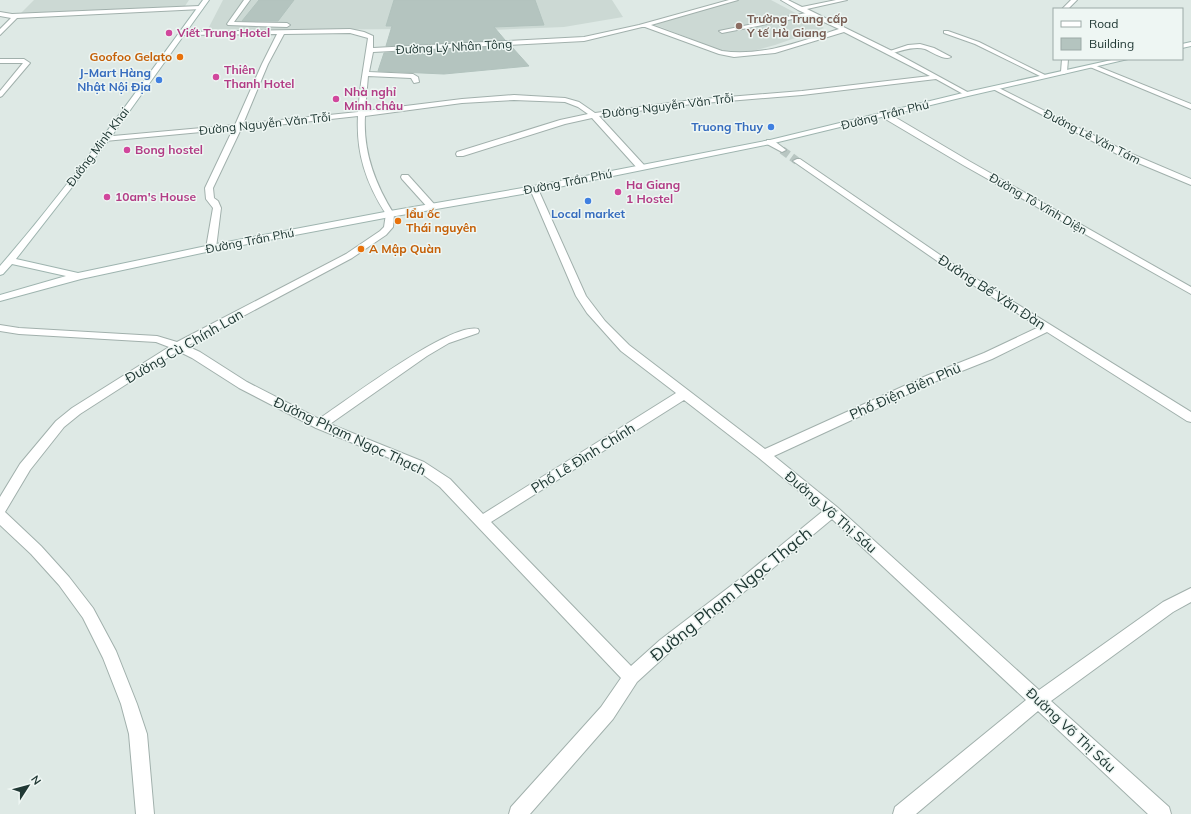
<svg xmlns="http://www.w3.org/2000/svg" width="1191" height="814" font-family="Mulish,sans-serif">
  <rect width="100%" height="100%" fill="#dee9e5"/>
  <g fill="#ccd9d4">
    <path d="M34 0H189L185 6 21 13Z"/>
    <path d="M223 0H612L623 17 564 27 491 30 415 29 267 30 208 29Z"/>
    <path d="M739 0H771L824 28 775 45 742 54H730L653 24Z"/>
  </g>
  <g fill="#b4c4bf" stroke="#b1c2bd">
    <path d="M259 0H294L278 21H242Z"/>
    <path d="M394 0H535L544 25 494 27 505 40 386 46 392 26H386Z"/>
    <path d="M511 46 529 66 444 74 378 71 384 53Z"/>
  </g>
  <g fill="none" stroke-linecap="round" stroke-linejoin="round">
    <path stroke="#b8c6c2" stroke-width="8" stroke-dasharray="8 4" stroke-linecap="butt" d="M782 150 797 161"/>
    <defs>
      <g id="service">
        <path d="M244 0H250L234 22 287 23 290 25 287 27 228 25 227 24Z"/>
        <path d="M811 12 813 13V15L722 33 719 31Z"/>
        <path d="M920 44 934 48 951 57C945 61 932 52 925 49 913 46 901 51 890 54L887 52 908 45Z"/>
        <path d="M402 175H408L435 205 436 207 435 209H429L402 179 401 177Z"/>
      </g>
      <g id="minor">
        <path d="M729 0H738L651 25 722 51C762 57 802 41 839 29L798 10 781 0H788L802 7 836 0H847L807 9 892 51 971 94 965 95 936 79 802 95 692 104 599 116 644 165 645 167 641 169H638L592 118 565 124 463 156H457L456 154 457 152 560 120 588 114 578 107 565 102 514 100 462 103 365 116C363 152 375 184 394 214L393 227 386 235 352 258 187 346 200 352 247 382 319 419C346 401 450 322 478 329L479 331 478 333 449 343 427 356 330 424 424 462 450 479 483 514 676 393 621 351 587 313 576 296 530 189 531 187 534 186 538 189 586 296 605 321 629 345 765 449 926 376 984 353 1039 327 956 274 793 161 797 159H800L962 270 1191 412V422L1187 421 1047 332 992 359 934 382 774 456 837 507 1039 690 1163 602 1191 588V602L1173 612 1051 701 1169 807 1171 814H1148L1038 711 916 814H893L895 807 1026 700 832 519 755 583 672 650 637 682 613 719 530 814H509L511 807 601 707 621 678 440 487 414 468 316 428 239 388 192 358 178 351 80 414 64 427 30 470 5 512 41 546 69 577 93 608 116 651 137 704 147 734 154 814H136L129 734 121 704 103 658 83 618 59 585 31 554 0 525V497L20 464 56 421 72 408 169 347 156 342 19 334 0 331V325L19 328 157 336 177 342 346 254 380 231 384 227 386 214C366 183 356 153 358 116L241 129 213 188 214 198 218 201 221 208 216 248 211 251 206 248 213 208 206 199 205 188 233 129 105 141H102V137L235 125 262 64 277 34 180 35 179 34 182 32 350 29 364 32 373 36V48L584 37 639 25ZM642 27H645L719 54 734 57 775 53 844 32 930 76 802 91 692 100 595 113 579 102 565 98 514 95 462 99 365 111 368 76 411 78 414 83 419 82 418 77 413 74 369 72 373 52 584 41ZM350 33 368 38 361 83 358 112 243 124 268 64 284 34ZM684 400 759 458 823 511 745 575 660 640 631 666 491 522Z"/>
        <path d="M1071 0H1077L1068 9H1062Z"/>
        <path d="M200 6 203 8 202 9 17 18 0 35V29L11 18 0 16V12L12 14Z"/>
        <path d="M944 31H948L979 42 1047 76 1042 77 975 44 944 33Z"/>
        <path d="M0 59H24L30 63 2 96 0 97V91L23 63H0Z"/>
        <path d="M1062 59H1068L1067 72 1064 74 1061 72Z"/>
        <path d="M1090 65H1094L1191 104V109L1090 67Z"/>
        <path d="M995 86 1125 151 1191 179V185L1119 155 993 89 992 88Z"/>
        <path d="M882 113H888L969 161 1191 287V294L963 165 882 117Z"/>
        <path d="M767 140H773L786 150 782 152 767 144Z"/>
      </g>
      <g id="secondary">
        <path d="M203 0H209L108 141 16 259 78 273 211 245 390 211 534 186 770 140 967 92 1116 59H1128L968 96 770 144 534 192 390 217 211 251 81 279 0 301V295L66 276 12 264 3 274 0 275V266C73 182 137 90 203 0Z"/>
        <path d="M1191 42V46L1182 48V44Z"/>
      </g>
    </defs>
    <use href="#service" stroke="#a1b0ac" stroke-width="2"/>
    <use href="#minor" stroke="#a1b0ac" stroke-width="2"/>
    <use href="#secondary" stroke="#9eb4af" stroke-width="2"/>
    <use href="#service" fill="#fff" fill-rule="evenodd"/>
    <use href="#minor" fill="#fff" fill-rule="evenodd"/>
    <use href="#secondary" fill="#fff" fill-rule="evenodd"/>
  </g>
  <circle fill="#8d6e63" stroke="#eef6f3" stroke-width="1.5" cx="739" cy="26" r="4"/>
  <g fill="#d1479c" stroke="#eef6f3" stroke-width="1.5">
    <circle cx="169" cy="33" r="4"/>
    <circle cx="216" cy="77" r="4"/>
    <circle cx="336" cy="99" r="4"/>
    <circle cx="127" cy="150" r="4"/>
    <circle cx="618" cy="192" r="4"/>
    <circle cx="107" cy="197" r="4"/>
  </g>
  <g fill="#e8710a" stroke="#eef6f3" stroke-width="1.5">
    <circle cx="180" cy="57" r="4"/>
    <circle cx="398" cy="221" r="4"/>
    <circle cx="361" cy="249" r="4"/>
  </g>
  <g fill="#3f7fe0" stroke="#eef6f3" stroke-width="1.5">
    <circle cx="159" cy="80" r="4"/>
    <circle cx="771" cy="127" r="4"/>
    <circle cx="588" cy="201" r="4"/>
  </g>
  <g text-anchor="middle" stroke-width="3" stroke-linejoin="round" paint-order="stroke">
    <g font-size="12" font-weight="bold" fill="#785e54" stroke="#eef6f3" text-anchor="start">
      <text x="747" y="23">Trường Trung cấp<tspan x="747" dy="14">Y tế Hà Giang</tspan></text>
    </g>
    <g font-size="12" font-weight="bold" fill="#b23c85" stroke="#eef6f3" text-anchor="start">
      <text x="177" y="37">Viết Trung Hotel</text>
      <text x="224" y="74">Thiên<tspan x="224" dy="14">Thanh Hotel</tspan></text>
      <text x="344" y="96">Nhà nghỉ<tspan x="344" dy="14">Minh châu</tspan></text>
      <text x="135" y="154">Bong hostel</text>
      <text x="626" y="189">Ha Giang<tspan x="626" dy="14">1 Hostel</tspan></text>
      <text x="115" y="201">10am's House</text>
    </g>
    <g font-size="12" fill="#203834" stroke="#eef6f3">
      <text transform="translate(454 47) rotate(-3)" y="4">Đường Lý Nhân Tông</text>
      <text transform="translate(668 106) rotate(-7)" y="4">Đường Nguyễn Văn Trỗi</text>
      <text transform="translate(885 115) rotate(-14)" y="4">Đường Trần Phú</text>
      <text transform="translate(265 124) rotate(-6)" y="4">Đường Nguyễn Văn Trỗi</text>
      <text transform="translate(1092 137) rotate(27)" y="4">Đường Lê Văn Tám</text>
      <text transform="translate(98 147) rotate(-53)" y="4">Đường Minh Khai</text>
      <text transform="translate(568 182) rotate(-11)" y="4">Đường Trần Phú</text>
      <text transform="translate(1038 204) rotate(30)" y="4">Đường Tô Vĩnh Diện</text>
      <text transform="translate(250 241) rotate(-11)" y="4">Đường Trần Phú</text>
    </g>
    <g font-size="12" font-weight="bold" fill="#c56008" stroke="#eef6f3" text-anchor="start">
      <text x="172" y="61" text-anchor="end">Goofoo Gelato</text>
      <text x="406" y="218">lẩu ốc<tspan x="406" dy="14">Thái nguyên</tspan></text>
      <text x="369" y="253">A Mập Quàn</text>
    </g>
    <g font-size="12" font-weight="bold" fill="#366cbe" stroke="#eef6f3" text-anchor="end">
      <text x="151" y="77">J-Mart Hàng<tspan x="151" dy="14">Nhật Nội Địa</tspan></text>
      <text x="763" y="131">Truong Thuy</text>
      <text x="588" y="218" text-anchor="middle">Local market</text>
    </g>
    <g font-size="14" fill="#203834" stroke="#eef6f3">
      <text transform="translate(992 292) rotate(33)" y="5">Đường Bế Văn Đàn</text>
      <text transform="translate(184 346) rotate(-30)" y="5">Đường Cù Chính Lan</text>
      <text transform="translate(905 391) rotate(-24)" y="5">Phố Điện Biên Phủ</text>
      <text transform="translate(350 436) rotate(25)" y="5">Đường Phạm Ngọc Thạch</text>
      <text transform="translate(583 458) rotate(-32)" y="5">Phố Lê Đình Chính</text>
      <text transform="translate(831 512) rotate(41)" y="5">Đường Võ Thị Sáu</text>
      <text transform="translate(1071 730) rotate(43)" y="5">Đường Võ Thị Sáu</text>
    </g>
    <g font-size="17" fill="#203834" stroke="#eef6f3">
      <text transform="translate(731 594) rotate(-39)" y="6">Đường Phạm Ngọc Thạch</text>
    </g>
  </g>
  <rect x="1053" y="8" width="130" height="52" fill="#eef6f3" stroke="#9caaa7"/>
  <rect x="1061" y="21" width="20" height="6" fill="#ffffff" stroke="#9caaa7"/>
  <text x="1089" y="28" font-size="12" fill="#203834">Road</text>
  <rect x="1061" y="38" width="20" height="12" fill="#b4c4bf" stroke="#9caaa7"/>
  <text x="1089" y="48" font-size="12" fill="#203834">Building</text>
  <g transform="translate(28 786) rotate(54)" stroke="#eef6f3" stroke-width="3" paint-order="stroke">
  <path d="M0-3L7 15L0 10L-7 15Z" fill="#203834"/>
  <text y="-6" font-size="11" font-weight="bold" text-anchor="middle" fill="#203834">N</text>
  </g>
</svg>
